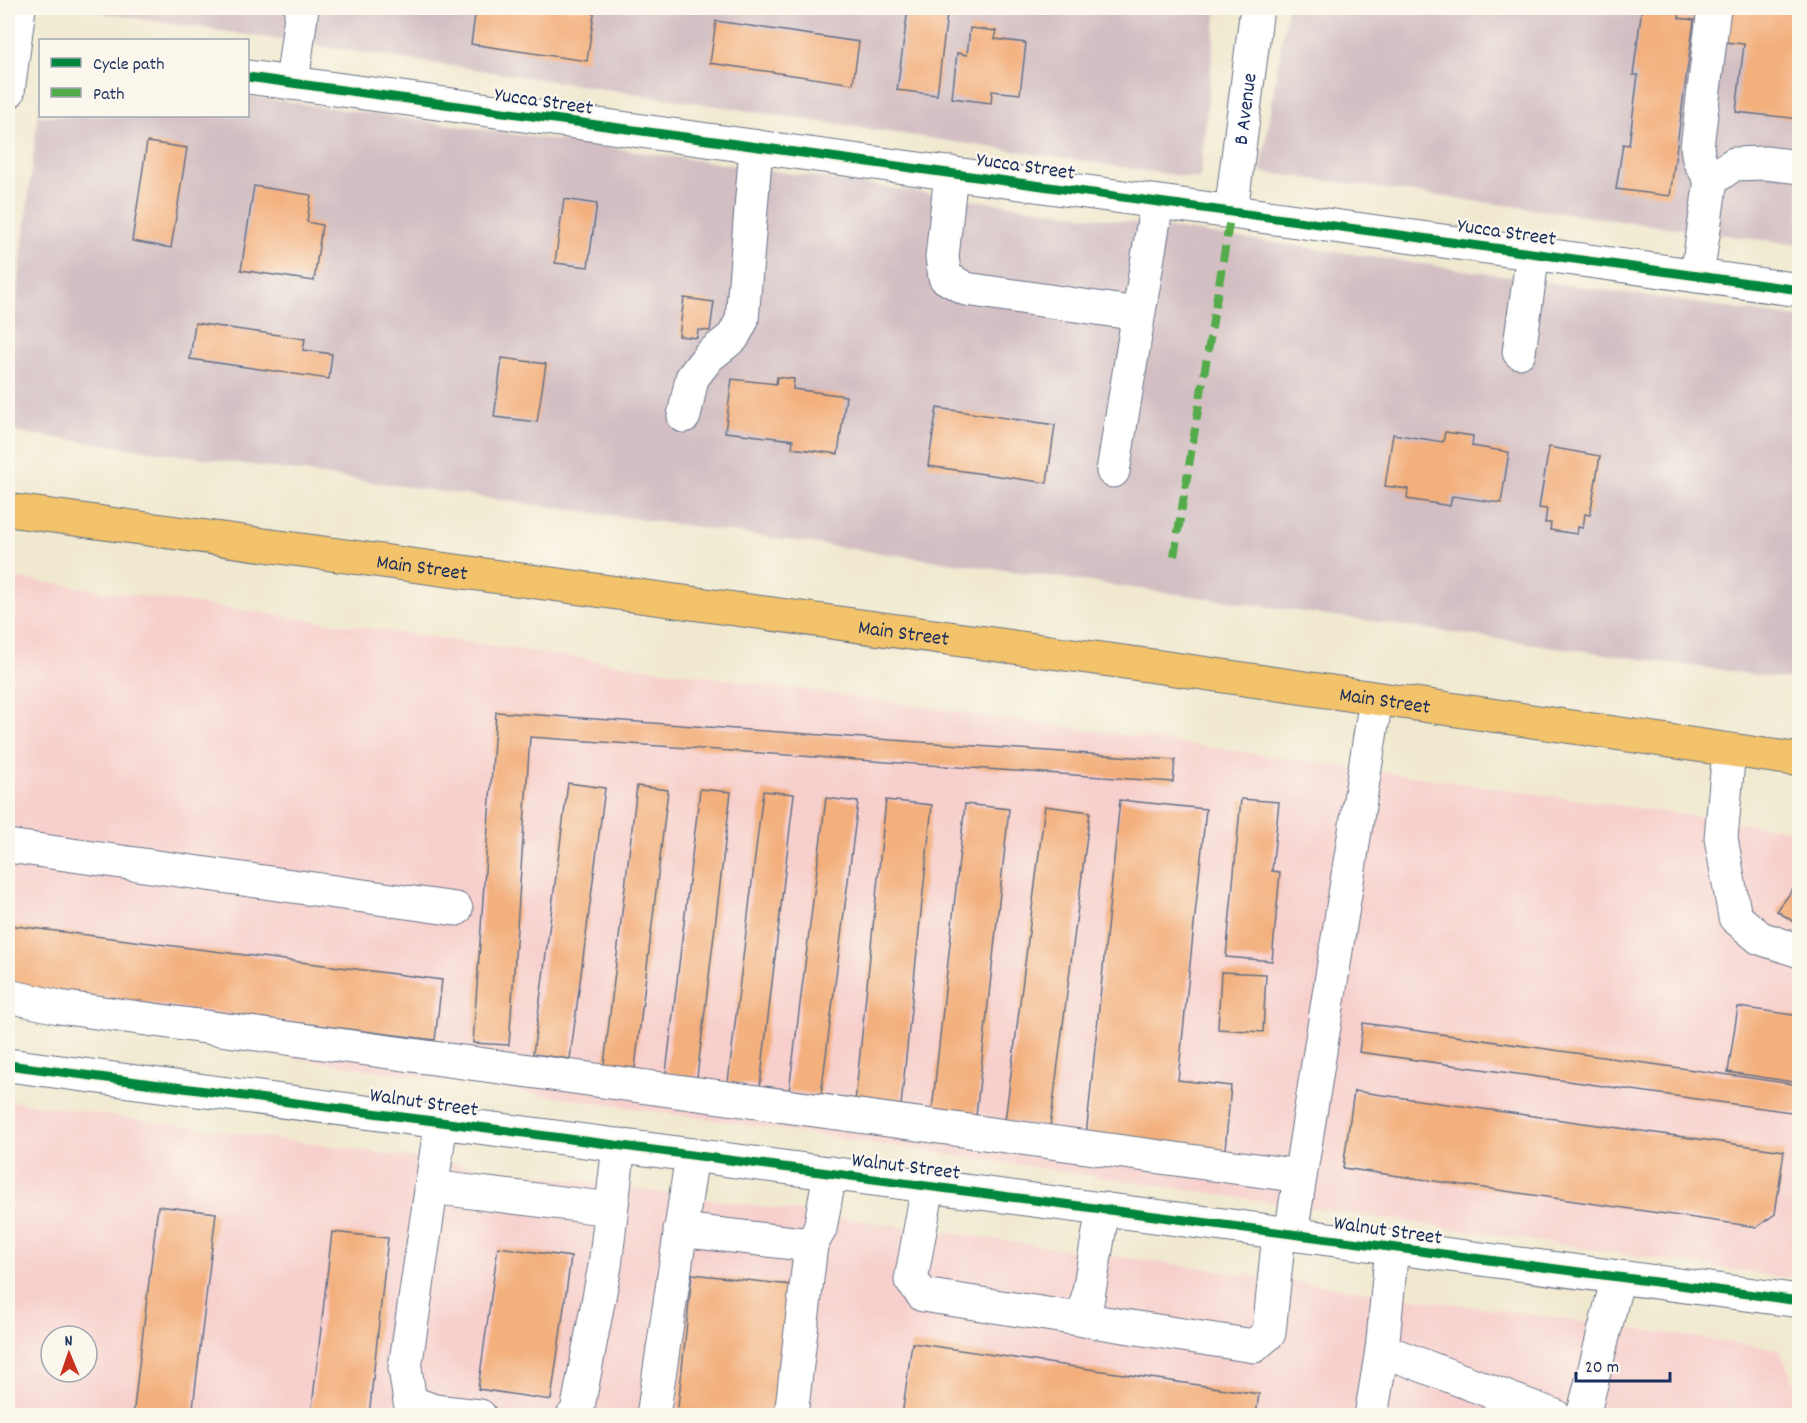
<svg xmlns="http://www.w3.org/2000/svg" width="1807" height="1423" font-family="Dekko,sans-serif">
  <rect width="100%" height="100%" fill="#fbf7ec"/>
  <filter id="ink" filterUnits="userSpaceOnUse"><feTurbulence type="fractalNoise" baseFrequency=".0167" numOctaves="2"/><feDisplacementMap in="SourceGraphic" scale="12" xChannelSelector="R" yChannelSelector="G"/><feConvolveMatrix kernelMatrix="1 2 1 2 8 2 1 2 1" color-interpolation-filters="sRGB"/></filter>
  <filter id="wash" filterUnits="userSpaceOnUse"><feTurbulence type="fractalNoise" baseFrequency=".008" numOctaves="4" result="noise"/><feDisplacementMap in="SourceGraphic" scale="24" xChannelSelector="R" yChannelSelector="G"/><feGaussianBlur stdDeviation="1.35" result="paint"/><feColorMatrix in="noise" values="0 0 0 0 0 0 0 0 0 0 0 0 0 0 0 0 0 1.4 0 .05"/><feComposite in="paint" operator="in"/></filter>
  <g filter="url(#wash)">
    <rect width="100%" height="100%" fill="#f0e9cf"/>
    <g fill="#f7d0cd" fill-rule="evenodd">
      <path d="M8 577 1799 831V1269L1787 1278 8 1016Z"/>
      <path d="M8 1101 1778 1349 1798 1388 1794 1416H8ZM51 1336H87V1372H51Z"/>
    </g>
    <g fill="#d2bec3">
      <path d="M99 8H1217L1200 179 102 13Z"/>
      <path d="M1287 8H1799V245L1261 172Z"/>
      <path d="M40 96V116H248V96L1799 318V681L8 431V374Z"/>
    </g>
    <g id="blocks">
      <g fill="#f3af7b">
        <path d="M339 8H361V12Z"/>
        <path d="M476 8H595L587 61 471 44Z"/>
        <path d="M1642 8H1680L1679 18 1694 20 1670 196 1616 189 1623 144 1629 145 1638 75H1633Z"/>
        <path d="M1729 8H1800V119L1736 112 1744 44 1724 42Z"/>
        <path d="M908 9 947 14 937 95 897 90Z"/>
        <path d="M716 21 859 42 853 84 710 63Z"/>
        <path d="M970 28 996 31 995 39 1026 43 1020 94 992 91 991 103 952 98 957 53 967 55Z"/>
        <path d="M147 142 187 148 171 248 132 241Z"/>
        <path d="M254 186 311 195 307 222 322 225 314 281 241 270Z"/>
        <path d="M564 199 597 204 588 267 555 263Z"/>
        <path d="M684 298 714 302 710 331 698 330 697 338 679 336Z"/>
        <path d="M195 323 305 339 303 350 332 354 329 379 190 359Z"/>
        <path d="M502 358 546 364 537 422 494 417Z"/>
        <path d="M777 377 794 379 793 389 846 396 838 454 792 448 793 440 725 432 732 379 776 384Z"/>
        <path d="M937 408 1055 425 1047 483 928 466Z"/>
        <path d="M1445 432 1473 436 1472 446 1509 452 1501 503 1452 496 1450 506 1407 499 1408 489 1385 486 1393 434 1443 442Z"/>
        <path d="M1549 447 1600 456 1590 515 1585 514 1583 528 1578 527 1577 534 1550 530 1551 523H1545L1547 509 1539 508Z"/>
        <path d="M496 712 1175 760 1173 782 530 737 509 1045 473 1043Z"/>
        <path d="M568 783 605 788 570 1059 533 1054Z"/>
        <path d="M637 786 668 790 635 1068 604 1065Z"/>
        <path d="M700 789 731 792 697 1077 666 1073Z"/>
        <path d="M763 791 794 794 760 1086 728 1082Z"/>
        <path d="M826 798 858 802 821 1095 789 1091Z"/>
        <path d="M1241 799 1279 802 1272 871 1280 872 1272 961 1226 957Z"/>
        <path d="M886 800 932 805 901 1106 855 1102Z"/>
        <path d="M1120 800 1206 809 1178 1080 1231 1086 1225 1150 1086 1136Z"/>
        <path d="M965 804 1009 809 976 1116 932 1111Z"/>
        <path d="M1045 806 1090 812 1050 1127 1005 1121Z"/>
        <path d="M1798 882 1800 883V926L1777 911Z"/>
        <path d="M8 925 442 980 435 1040 8 986Z"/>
        <path d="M1221 972 1266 974 1263 1032 1218 1029Z"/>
        <path d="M1738 1007 1800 1016V1083L1728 1072Z"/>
        <path d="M1363 1023 1800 1085 1798 1113 1359 1052Z"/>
        <path d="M1354 1091 1784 1151 1775 1214 1757 1227 1343 1168Z"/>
        <path d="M158 1206 216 1213 192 1416H133Z"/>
        <path d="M332 1232 388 1238 369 1416H311Z"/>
        <path d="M498 1247 571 1257 551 1400 478 1389Z"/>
        <path d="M692 1274 791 1285 777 1416H677Z"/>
        <path d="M912 1343 1259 1394 1256 1416H902Z"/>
      </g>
    </g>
  </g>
  <g filter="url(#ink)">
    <use href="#blocks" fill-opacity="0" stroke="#667086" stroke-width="1.5"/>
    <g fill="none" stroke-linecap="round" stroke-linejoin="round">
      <defs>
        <g id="minor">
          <path d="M248 77 1800 290"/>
          <path d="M292 83 302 8"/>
          <path d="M8 92 19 8"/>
          <path d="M951 173 942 257 945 277 966 289 1138 314"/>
          <path d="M1711 180 1699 160 1697 147 1714 8"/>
          <path id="s1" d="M1231 212 1257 8"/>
          <path d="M1697 276 1711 180 1734 164 1765 163 1800 167"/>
          <path d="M1519 352 1533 253"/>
          <path d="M684 416 692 378 709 356 733 337 742 320 756 147"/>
          <path d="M1113 471 1157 202"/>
          <path d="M1729 750 1721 838 1735 917 1760 938 1800 951"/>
          <path d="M8 846 456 909"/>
          <path d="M8 996 59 1007 1300 1176"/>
          <path d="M8 1065 1800 1301"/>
          <path d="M441 1122 405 1368 410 1402 434 1411 480 1416"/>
          <path d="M928 1186 911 1280 923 1295 1254 1346 1269 1333 1279 1233"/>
          <path d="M431 1187 611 1209"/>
          <path d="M680 1230 811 1245 820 1229 830 1173"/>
          <path d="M1291 1234 1376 699"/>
          <path d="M1392 1247 1382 1350 1555 1416"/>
          <path d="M1084 1320 1103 1209"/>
          <path d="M573 1416 577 1412 605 1266 619 1145"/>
          <path d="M653 1416 692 1155"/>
          <path d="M791 1416 811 1245"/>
          <path d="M1371 1416 1382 1350"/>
          <path d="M1583 1416 1618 1277"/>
        </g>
        <g id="major">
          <path id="s2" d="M8 510 1161 667 1800 760"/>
        </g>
      </defs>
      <use href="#minor" stroke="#667086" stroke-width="35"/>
      <use href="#major" stroke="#667086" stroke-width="35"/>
      <use href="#minor" stroke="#fff" stroke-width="33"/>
      <use href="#major" stroke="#f2c36a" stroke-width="33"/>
      <path stroke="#52ab49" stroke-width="8" stroke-dasharray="15 8" stroke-linecap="butt" d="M1174 556 1231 212"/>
      <defs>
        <g id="cycleway">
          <path d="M248 77 1800 290"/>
          <path d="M8 1065 1800 1301"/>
        </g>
      </defs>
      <use href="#cycleway" stroke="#fbf7ec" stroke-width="13"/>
      <use href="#cycleway" stroke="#00873e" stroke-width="9"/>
    </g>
  </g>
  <g text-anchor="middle" stroke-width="4.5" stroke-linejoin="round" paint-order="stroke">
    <g font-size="21" fill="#1b2f5e" stroke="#fbf7ec">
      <text transform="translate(544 100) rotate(8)" y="7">Yucca Street</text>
      <text dy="7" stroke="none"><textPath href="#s1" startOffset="104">B Avenue</textPath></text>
      <text transform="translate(1026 165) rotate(8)" y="7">Yucca Street</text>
      <text transform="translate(1507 231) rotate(8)" y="7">Yucca Street</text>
      <text dy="7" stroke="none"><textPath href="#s2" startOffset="418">Main Street</textPath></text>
      <text dy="7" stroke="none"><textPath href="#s2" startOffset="904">Main Street</textPath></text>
      <text dy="7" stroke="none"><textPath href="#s2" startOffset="1390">Main Street</textPath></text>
      <text transform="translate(424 1101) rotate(8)" y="7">Walnut Street</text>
      <text transform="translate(906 1165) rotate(7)" y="7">Walnut Street</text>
      <text transform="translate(1388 1229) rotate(8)" y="7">Walnut Street</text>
    </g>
  </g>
  <rect width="1807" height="1423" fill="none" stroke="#fbf7ec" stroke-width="30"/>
  <rect x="39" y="39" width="210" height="78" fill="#fbf7ec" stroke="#a1a7b3" stroke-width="1.5"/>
  <rect x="51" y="58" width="30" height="9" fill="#00873e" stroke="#a1a7b3" stroke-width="1.5"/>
  <text x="93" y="69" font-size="18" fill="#1b2f5e">Cycle path</text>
  <rect x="51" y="88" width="30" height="9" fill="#52ab49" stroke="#a1a7b3" stroke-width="1.5"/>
  <text x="93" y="99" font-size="18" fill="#1b2f5e">Path</text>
  <g transform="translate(69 1354) rotate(358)"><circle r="28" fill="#fbf7ec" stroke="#a1a7b3" stroke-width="1.5"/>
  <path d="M0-4.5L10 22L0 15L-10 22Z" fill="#c8321e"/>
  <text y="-9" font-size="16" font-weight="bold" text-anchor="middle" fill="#1b2f5e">N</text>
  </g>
  <path d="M1576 1372v9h94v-9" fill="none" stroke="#1b2f5e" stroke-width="3"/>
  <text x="1585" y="1372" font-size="18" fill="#1b2f5e" stroke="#fbf7ec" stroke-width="4.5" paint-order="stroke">20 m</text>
</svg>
